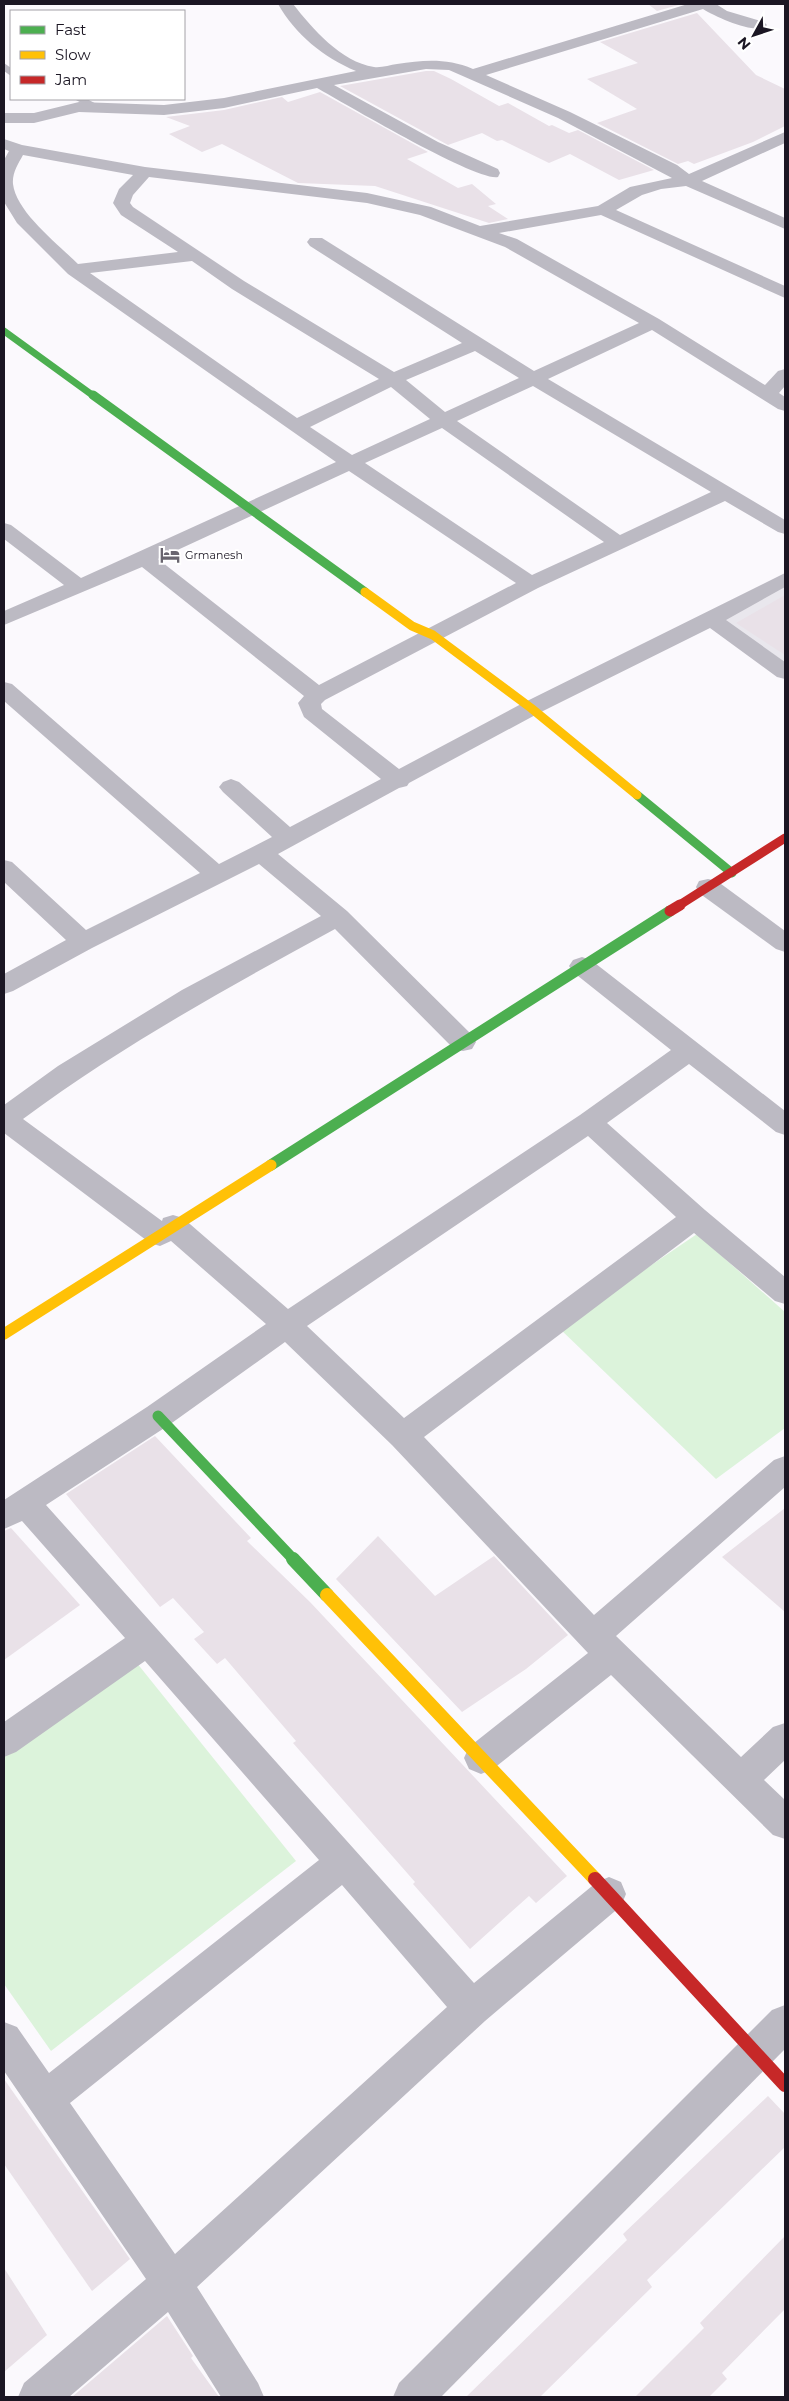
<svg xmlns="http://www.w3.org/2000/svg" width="789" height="2401" font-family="Montserrat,sans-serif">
  <rect width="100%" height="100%" fill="#fbf9fd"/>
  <path fill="#e9e7ed" d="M785 586V662L722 619Z"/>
  <g fill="#dcf3db">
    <path d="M697 1234 785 1312V1428L716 1479 559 1328Z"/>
    <path d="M124 1647 296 1861 51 2051 4 1984V1732Z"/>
  </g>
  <g fill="#e9e1e8">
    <path d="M648 4H682L657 11Z"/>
    <path d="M697 13 756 75 785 89V126L753 142 694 164 688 161 678 164 597 123 637 109 587 79 638 63 600 42Z"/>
    <path d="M426 71H434L451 79 499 106 508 103 549 126 552 125 569 133 578 130 654 170 619 180 570 154 549 163 502 140 497 141 482 133 448 145 340 86Z"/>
    <path d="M320 92 428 152 407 159 458 188 472 184 496 204 488 206 508 219 489 223 375 186 298 183 222 144 202 152 169 134 190 126 166 117 224 110 282 97 288 102Z"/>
    <path d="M785 595V655L736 623Z"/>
    <path d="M155 1436 251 1538 247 1541 310 1602 567 1876 536 1903 529 1896 470 1949 413 1884 415 1882 293 1743 296 1741 225 1658 217 1664 194 1639 204 1632 173 1598 160 1607 66 1494Z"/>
    <path d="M785 1508V1612L722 1557Z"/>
    <path d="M11 1528 80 1605 4 1660V1531Z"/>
    <path d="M378 1536 435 1596 494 1556 568 1635 526 1669 462 1712 336 1579Z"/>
    <path d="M4 2079 130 2259 92 2291 4 2164Z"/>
    <path d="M768 2096 785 2114V2147L647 2280 652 2287 540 2397H466L627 2240 623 2234Z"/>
    <path d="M785 2236V2309L722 2373 727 2379 709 2397H635L704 2328 700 2323Z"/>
    <path d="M4 2268 47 2335 4 2372Z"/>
    <path d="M167 2316 193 2356 191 2358 219 2397H72Z"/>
  </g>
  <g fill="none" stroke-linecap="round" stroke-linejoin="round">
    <g fill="#bcbac3" fill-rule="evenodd">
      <path d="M4 63 11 68V76L4 71Z"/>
      <path d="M74 99H87L102 107 101 109H93Z"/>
    </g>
    <g fill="#bcbac3" fill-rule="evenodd">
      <path d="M278 4H293C312 28 341 62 374 67 381 68 390 65 397 64 424 60 447 58 473 69L688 4H716L727 11 764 22 767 25 764 28C749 32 716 17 703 9L486 75 570 112 677 165 689 174 785 132V143L702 181 785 218V229L686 186 661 189 642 195 616 210 785 286V298L601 215 499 233 517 239 659 319 765 385 778 371 785 369V386L779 393 785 397V411L778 409 652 330 548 379 785 520V534L778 532 725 501 538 588 325 700 321 704 322 709 399 769 523 703 785 573V587L726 620 785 662V679L777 677 710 628 539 713 409 783 407 786 399 788 278 854 347 911 472 1035 476 1042 472 1049 463 1051 454 1049 335 929C227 988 123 1045 23 1119L162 1221 163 1218 173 1215 183 1218 288 1309 580 1115 671 1050 573 972 569 966 573 960 582 957 591 960 785 1111V1135L776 1132 689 1064 607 1123 705 1210 785 1277V1304L775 1301 694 1233 424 1437 594 1615 774 1460 785 1456V1487L616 1636 741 1757 773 1727 785 1723V1760L764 1780 785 1800V1839L773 1835 611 1675 493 1769 481 1774 469 1769 464 1758 469 1747 588 1653 392 1445 285 1342 169 1425 46 1505 474 1983 597 1882 609 1877 621 1882 626 1894 621 1906 485 2021 197 2287 258 2383 264 2397H221L168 2312 69 2397H18L24 2383 146 2279 4 2071V2022L17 2027 49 2073 319 1860 145 1661 16 1752 4 1757V1722L125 1638 22 1521 4 1529V1500L147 1407 266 1324 171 1241 160 1246 150 1243 4 1133V1105L58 1066 182 990 321 916 259 864 92 948 13 991 4 994V974L66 940 4 882V860L12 862 86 930 200 873 4 701V682L12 684 219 864 272 837 223 792 219 787 223 782 231 779 239 782 290 827 381 779 304 717 298 703 304 696 142 567 4 625V611L64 585 4 539V523L11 525 81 578 336 462 68 274 17 223 4 202V160L9 151 4 149V139L22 145 145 167 367 193 431 207 480 226 598 206 630 187 672 178 558 118 449 70 426 69 334 85 438 142 498 169 500 173 498 177C477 182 344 103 317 88L224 108 164 115 79 112 34 123H4V113H34L79 102 164 105 224 98 356 71C324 58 295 34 278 4ZM23 155 133 175 119 189 113 203 121 215 178 252 78 264C59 245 16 212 13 184 12 173 18 164 23 155ZM149 177 367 203 420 215 505 247 639 323 534 371 322 238H310L307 242 310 246 462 343 394 372 244 281 133 207 130 203 133 195ZM192 261 232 289 379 379 297 418 90 273ZM475 351 519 378 445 412 406 380ZM533 386 711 492 620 535 457 421ZM391 387 430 419 352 455 310 427ZM442 428 604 542 532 575 365 463ZM349 471 516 583 319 685 158 559ZM588 1136 676 1217 404 1418 307 1326ZM342 1885 447 2007 175 2254 70 2103Z"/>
      <path d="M708 879 717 881 785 931V952L776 949 699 893 696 887 699 881Z"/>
      <path d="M785 2005V2049L441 2397H393L399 2383 772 2010Z"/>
    </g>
    <path stroke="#4caf50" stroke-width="7" d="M4 331 95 397"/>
    <g stroke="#4caf50" stroke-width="9">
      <path d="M93 395 365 592"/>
      <path d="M637 795 732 873"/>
    </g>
    <g stroke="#4caf50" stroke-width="11">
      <path d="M271 1165 670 911"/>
      <path d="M158 1416 294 1560"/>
    </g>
    <path stroke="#4caf50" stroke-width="14" d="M293 1559 327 1595"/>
    <path stroke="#ffc107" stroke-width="9" d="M365 592 412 626 433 635 531 708 637 795"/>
    <path stroke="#ffc107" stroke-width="11" d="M4 1334 271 1165"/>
    <path stroke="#ffc107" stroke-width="14" d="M327 1595 595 1879"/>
    <path stroke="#c62828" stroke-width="9" d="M678 906 785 838"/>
    <path stroke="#c62828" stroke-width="11" d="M670 911 680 905"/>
    <path stroke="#c62828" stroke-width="14" d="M595 1879 785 2085"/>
  </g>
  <defs>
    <symbol id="hotel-bare" viewBox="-9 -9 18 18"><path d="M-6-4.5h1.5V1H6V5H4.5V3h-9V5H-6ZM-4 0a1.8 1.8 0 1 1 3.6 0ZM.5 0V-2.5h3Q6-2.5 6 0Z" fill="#69656f" stroke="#fff" stroke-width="2.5" paint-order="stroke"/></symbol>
  </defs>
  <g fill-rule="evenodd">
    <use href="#hotel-bare" x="156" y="541" width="28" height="28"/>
  </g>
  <g text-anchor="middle" stroke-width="4" stroke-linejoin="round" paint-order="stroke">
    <g font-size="11" fill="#1b1623" stroke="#fff" text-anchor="start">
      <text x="185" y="559">Grmanesh</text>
    </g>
  </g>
  <rect width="789" height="2401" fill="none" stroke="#1b1623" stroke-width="10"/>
  <rect x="10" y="10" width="175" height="90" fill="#ffffff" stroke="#a4a2a7"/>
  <rect x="20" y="26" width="25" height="8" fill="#4caf50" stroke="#a4a2a7"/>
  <text x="55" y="35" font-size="15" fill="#1b1623">Fast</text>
  <rect x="20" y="51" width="25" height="8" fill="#ffc107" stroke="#a4a2a7"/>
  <text x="55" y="60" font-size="15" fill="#1b1623">Slow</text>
  <rect x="20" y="76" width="25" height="8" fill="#c62828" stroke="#a4a2a7"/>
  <text x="55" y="85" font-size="15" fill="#1b1623">Jam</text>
  <g transform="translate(754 35) rotate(230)" stroke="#ffffff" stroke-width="4" paint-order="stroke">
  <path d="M0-4L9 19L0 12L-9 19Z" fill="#1b1623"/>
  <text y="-8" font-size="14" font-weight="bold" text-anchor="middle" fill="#1b1623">N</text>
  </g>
</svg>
